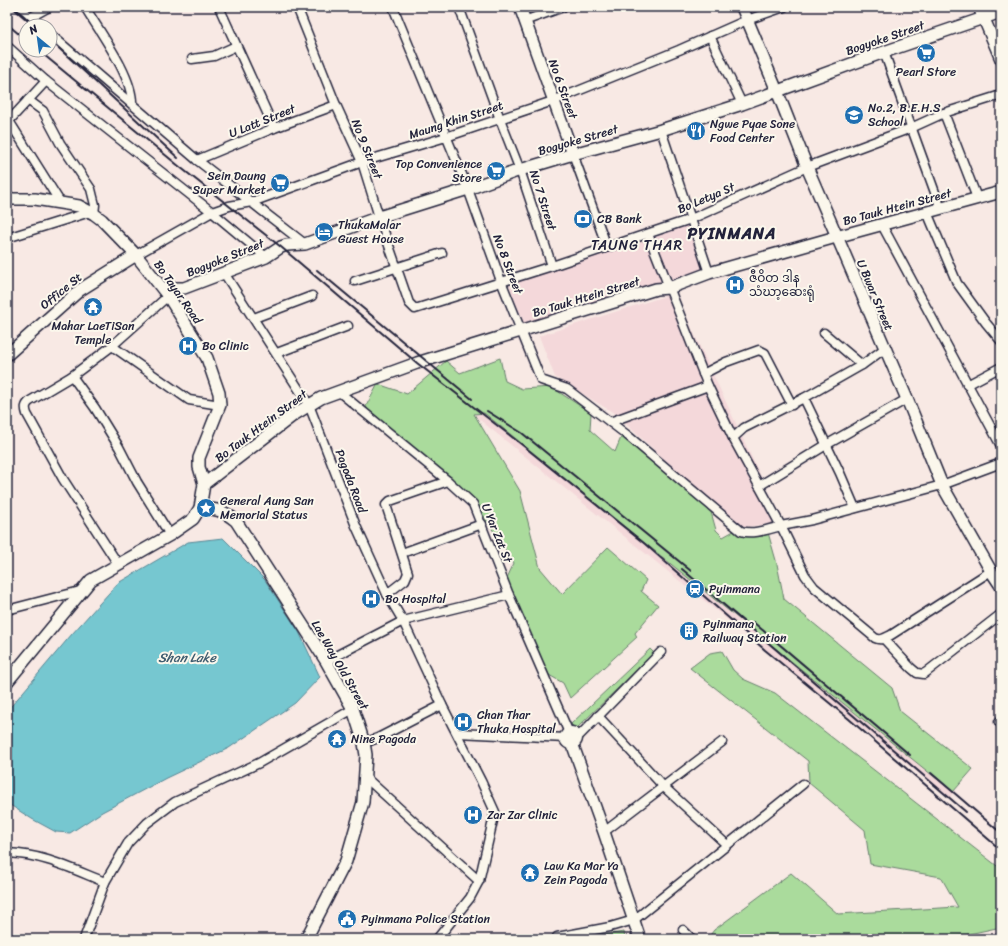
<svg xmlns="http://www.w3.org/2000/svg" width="1008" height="946" font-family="Sriracha,'Noto Sans Myanmar',sans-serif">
  <rect width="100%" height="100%" fill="#f8e9e4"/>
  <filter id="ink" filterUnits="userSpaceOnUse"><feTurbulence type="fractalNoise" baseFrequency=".025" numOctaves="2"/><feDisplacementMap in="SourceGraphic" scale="8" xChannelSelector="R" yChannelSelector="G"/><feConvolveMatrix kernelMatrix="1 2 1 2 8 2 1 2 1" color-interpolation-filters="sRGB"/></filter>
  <g filter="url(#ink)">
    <g fill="#f4d8da">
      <path d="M691 219 709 273 525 326 507 280Z"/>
      <path d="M675 293 782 522 739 528 614 413 555 377 539 336Z"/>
      <path d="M481 409 956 790 949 798 475 416Z"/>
    </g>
    <g fill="#aadb9c" stroke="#667e6c">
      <path d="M500 358 505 381 522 389 551 387 591 413 590 430 615 452 622 435 711 512 716 530 723 537 739 528 767 529 777 564 784 599 892 688 900 711 973 769 953 792 484 413 474 414 520 491 540 568 562 594 608 547 646 580 641 591 658 605 635 633 637 637 570 698 563 683 549 675 506 580 514 563 471 496 368 411 366 406 378 384 407 394 446 361 460 373Z"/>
      <path d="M650 649 654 653 576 729 571 724Z"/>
      <path d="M722 651 733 670 743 679 775 693 1001 869V927L946 939H707L714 930 791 873 838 914 958 907 941 877 870 864 865 830 809 783 808 761 690 668 710 653Z"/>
      <path d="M624 932 625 939H578Z"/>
    </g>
    <path fill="#76c7d0" stroke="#548594" d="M223 538 265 580 299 632 320 677 295 703 229 748 166 778 102 812 70 833 56 832 32 819 7 803V711L72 634 118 583 188 542Z"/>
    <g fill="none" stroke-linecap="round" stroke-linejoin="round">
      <defs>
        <g id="street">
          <path d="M19 7 41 26"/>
          <path d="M85 7C99 31 133 76 132 104"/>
          <path d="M219 7 274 128"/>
          <path d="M297 7 336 105 362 162 379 217 409 303 415 309 552 266 691 219 807 167 911 128 944 113 1001 95"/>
          <path d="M393 7 468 189 501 281 541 380 567 389 627 435 741 531C753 535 769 529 781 526L805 575 814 587 875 638C881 641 885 638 891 635L991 571"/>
          <path d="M459 7 500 119 520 170 552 266"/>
          <path d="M31 17 49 7"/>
          <path d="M524 21 563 7"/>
          <path d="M50 34 197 160 305 244"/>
          <path d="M710 36 742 104"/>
          <path d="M7 46 46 81 212 212 266 257"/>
          <path d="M884 52 941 209"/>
          <path d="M192 59 214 56 236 46"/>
          <path d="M28 100 43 111 60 143 91 189 95 205 94 214"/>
          <path d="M944 113 977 198"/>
          <path d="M9 121 60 202"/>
          <path d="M7 123 46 81"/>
          <path d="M661 130 709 273"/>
          <path d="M573 154 607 247"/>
          <path d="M197 160 274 128 336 105"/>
          <path d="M927 212 957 283 986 323 1001 341"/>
          <path d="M882 225 1001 446"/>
          <path d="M648 234 708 386 733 438 781 526 812 520 942 485 1001 463"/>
          <path d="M7 238 90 212"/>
          <path d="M136 255 212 212 229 206 252 202 362 162 446 137 553 101 679 50 747 20 784 7"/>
          <path d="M224 273 309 405 356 526 387 594 403 621 442 705 481 781 495 812 479 881 470 898 437 939"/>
          <path d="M355 281 442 253"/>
          <path d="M254 318 312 296"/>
          <path d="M824 333 862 365"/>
          <path d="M112 346 189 400 220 405"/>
          <path d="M277 353 348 326"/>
          <path d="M703 374 726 362 759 350 765 353 792 405"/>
          <path d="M72 376 95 408 119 447 137 482 170 535"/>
          <path d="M967 385 1001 367"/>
          <path d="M338 391 448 481 473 504 509 595 569 733"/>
          <path d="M804 398 840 473 855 508"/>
          <path d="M610 422 708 386"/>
          <path d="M733 438 744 428 804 398 862 365 884 349"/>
          <path d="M759 486 826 445 907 399"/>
          <path d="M402 553 482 524"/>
          <path d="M118 564 63 479 27 414C25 408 25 405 30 401L72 376 112 346 168 296"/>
          <path d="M387 594 405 580 408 573 386 505 390 501 448 481"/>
          <path d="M7 610 80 591"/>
          <path d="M884 639 911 668 917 673 924 674 1001 614"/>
          <path d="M326 661 403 621 509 595"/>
          <path d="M598 716 664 787 727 845"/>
          <path d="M999 722 1001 720"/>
          <path d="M458 733 566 738"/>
          <path d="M577 738 661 652"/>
          <path d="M364 743 378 738 442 705"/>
          <path d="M365 777 479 881"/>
          <path d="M604 832 722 742"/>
          <path d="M7 853C43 854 72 869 105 882"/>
          <path d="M683 930 692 939"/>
          <path d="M557 937 610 927 634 920 803 784"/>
          <path d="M84 939 105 882 128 843 147 823 175 802 259 763 353 709"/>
        </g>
        <g id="secondary">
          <path d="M520 7 573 154"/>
          <path d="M742 7 777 91 807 167 907 399 942 485 991 571 1001 586"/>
          <path d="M979 7 1001 59"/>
          <path d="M7 199H35L79 206 94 214 102 220 136 255 168 296 207 358 219 393 220 405 199 458V467L204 484 200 508 193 519 170 535 91 580 7 682"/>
          <path d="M163 288H184L266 257 281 247 287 245 305 244 379 217 468 189 520 170 573 154 661 130 742 104 884 52 1001 12"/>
          <path d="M7 355 80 290 136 255"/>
          <path d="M204 484 295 414 321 398 417 363 656 289 669 288 709 273 836 237 1001 192"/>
          <path d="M200 508C217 509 223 510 236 521L326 661 353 709 364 743 366 755 363 802 346 861 306 939"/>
          <circle cx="571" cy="738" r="5.5"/>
          <path d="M572 743 604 832 640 939"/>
        </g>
      </defs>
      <use href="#street" stroke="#22223b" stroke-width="11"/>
      <use href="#secondary" stroke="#22223b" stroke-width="14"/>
      <use href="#street" stroke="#fbf7ec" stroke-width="8"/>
      <use href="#secondary" stroke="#fbf7ec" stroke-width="11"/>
      <g stroke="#22223b" stroke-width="2">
        <path d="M14 7 35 26"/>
        <path d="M7 24 26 40"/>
        <path d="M50 40 178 158"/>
        <path d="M38 50 180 167 281 247 417 363 521 444 645 544 765 650 849 719 1001 850"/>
        <path d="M317 270 472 399"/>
        <path d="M487 411 522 433 691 571"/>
        <path d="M682 569 966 812"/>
        <path d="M753 622 910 755"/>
        <path d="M931 773 1001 833"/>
      </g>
    </g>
  </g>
  <defs>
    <symbol id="supermarket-disc" viewBox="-11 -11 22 22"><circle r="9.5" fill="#1f6fb2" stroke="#fbf7ec"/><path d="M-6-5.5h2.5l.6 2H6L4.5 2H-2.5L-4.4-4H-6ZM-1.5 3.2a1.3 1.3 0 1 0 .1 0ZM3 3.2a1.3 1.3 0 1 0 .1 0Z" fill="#fff"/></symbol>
    <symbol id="school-disc" viewBox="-11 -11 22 22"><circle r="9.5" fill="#1f6fb2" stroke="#fbf7ec"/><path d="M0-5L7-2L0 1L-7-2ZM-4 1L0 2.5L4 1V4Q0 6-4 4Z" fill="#fff"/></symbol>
    <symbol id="restaurant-disc" viewBox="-11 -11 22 22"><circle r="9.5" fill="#1f6fb2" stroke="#fbf7ec"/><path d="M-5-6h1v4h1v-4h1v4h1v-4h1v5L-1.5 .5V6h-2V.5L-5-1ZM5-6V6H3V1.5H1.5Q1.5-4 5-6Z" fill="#fff"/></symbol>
    <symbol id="bank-disc" viewBox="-11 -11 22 22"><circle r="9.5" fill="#1f6fb2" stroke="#fbf7ec"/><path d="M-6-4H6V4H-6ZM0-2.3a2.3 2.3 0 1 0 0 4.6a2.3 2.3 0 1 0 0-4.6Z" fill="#fff"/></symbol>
    <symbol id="hotel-disc" viewBox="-11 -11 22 22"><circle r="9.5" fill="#1f6fb2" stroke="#fbf7ec"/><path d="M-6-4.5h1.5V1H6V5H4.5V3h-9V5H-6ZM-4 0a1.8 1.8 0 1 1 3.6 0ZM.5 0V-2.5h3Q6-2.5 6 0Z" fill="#fff"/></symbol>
    <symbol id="hospital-disc" viewBox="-11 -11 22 22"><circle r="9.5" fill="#1f6fb2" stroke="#fbf7ec"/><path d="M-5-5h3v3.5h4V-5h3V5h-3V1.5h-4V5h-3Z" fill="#fff"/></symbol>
    <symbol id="temple-disc" viewBox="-11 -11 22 22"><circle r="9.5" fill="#1f6fb2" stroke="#fbf7ec"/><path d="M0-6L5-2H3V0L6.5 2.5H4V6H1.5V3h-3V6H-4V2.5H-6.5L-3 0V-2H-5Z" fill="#fff"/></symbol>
    <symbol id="sight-disc" viewBox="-11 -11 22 22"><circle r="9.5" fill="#1f6fb2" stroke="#fbf7ec"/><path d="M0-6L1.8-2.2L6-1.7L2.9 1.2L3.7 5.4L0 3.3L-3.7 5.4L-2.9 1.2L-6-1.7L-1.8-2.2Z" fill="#fff"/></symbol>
    <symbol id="station-disc" viewBox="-11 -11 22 22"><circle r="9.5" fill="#1f6fb2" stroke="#fbf7ec"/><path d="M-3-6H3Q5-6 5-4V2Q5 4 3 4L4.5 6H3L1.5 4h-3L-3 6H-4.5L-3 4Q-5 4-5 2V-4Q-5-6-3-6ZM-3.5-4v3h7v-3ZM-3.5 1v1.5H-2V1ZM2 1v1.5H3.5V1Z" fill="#fff"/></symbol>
    <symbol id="building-disc" viewBox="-11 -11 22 22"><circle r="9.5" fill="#1f6fb2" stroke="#fbf7ec"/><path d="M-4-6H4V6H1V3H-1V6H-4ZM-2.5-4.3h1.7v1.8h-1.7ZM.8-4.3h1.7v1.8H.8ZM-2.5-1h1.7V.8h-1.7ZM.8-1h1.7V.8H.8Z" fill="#fff"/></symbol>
    <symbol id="civic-disc" viewBox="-11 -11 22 22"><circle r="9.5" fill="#1f6fb2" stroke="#fbf7ec"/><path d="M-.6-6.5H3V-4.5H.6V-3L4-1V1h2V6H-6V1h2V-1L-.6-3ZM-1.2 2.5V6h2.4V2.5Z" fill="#fff"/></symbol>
  </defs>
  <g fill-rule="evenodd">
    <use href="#supermarket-disc" x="915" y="42" width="22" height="22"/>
    <use href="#school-disc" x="843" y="104" width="22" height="22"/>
    <use href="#restaurant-disc" x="685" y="120" width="22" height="22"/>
    <use href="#supermarket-disc" x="485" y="160" width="22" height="22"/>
    <use href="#supermarket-disc" x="269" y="172" width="22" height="22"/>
    <use href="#bank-disc" x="572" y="208" width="22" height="22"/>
    <use href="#hotel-disc" x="313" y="221" width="22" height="22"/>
    <use href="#hospital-disc" x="724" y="274" width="22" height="22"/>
    <use href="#temple-disc" x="82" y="296" width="22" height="22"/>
    <use href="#hospital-disc" x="177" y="335" width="22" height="22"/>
    <use href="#sight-disc" x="195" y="497" width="22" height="22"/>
    <use href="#station-disc" x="684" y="578" width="22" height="22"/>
    <use href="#hospital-disc" x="360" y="588" width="22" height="22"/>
    <use href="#building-disc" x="678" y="620" width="22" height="22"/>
    <use href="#hospital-disc" x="452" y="711" width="22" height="22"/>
    <use href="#temple-disc" x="326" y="728" width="22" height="22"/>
    <use href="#hospital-disc" x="462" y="804" width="22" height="22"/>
    <use href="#temple-disc" x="519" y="862" width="22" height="22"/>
    <use href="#civic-disc" x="336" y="908" width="22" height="22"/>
  </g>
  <g text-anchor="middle" stroke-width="4" stroke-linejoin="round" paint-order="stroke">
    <g font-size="12" fill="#22223b" stroke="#fbf7ec">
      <text transform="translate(885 38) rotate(-19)" y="4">Bogyoke Street</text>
      <text transform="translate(563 89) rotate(70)" y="4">No 6 Street</text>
      <text transform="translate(456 120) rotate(-18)" y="4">Maung Khin Street</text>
      <text transform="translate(262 121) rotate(-22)" y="4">U Latt Street</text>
      <text transform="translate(578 140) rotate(-16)" y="4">Bogyoke Street</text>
      <text transform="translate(367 149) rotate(68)" y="4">No 9 Street</text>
      <text transform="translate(706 198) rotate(-23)" y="4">Bo Letya St</text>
      <text transform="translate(543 200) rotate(72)" y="4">No 7 Street</text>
      <text transform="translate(897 207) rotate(-15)" y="4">Bo Tauk Htein Street</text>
      <text transform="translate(225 258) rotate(-22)" y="4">Bogyoke Street</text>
      <text transform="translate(508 264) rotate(69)" y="4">No 8 Street</text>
      <text transform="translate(61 291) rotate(-39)" y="4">Office St</text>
      <text transform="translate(178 292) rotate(55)" y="4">Bo Tayar Road</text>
      <text transform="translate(875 295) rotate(67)" y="4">U Bwar Street</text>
      <text transform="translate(586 297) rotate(-17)" y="4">Bo Tauk Htein Street</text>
      <text transform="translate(261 426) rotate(-37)" y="4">Bo Tauk Htein Street</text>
      <text transform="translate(351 481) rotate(69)" y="4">Pagoda Road</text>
      <text transform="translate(497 533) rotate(68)" y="4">U Yar Zat St</text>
      <text transform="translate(340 665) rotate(60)" y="4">Lae Way Old Street</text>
    </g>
    <g font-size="12" fill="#22223b" stroke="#fbf7ec" text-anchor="start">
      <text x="926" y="76" text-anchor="middle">Pearl Store</text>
      <text x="868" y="112">No.2, B.E.H.S<tspan x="868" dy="14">School</tspan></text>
      <text x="710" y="128">Ngwe Pyae Sone<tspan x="710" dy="14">Food Center</tspan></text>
      <text x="482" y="168" text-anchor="end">Top Convenience<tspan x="482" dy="14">Store</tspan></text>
      <text x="266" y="180" text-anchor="end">Sein Daung<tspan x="266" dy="14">Super Market</tspan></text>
      <text x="597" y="223">CB Bank</text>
      <text x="338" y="229">ThukaMalar<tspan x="338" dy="14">Guest House</tspan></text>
      <text x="749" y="282">ဇီဝိတ ဒါန<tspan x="749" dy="14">သံဃာ့ဆေးရုံ</tspan></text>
      <text x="93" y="330" text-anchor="middle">Mahar LaeTiSan<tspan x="93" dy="14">Temple</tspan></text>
      <text x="202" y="350">Bo Clinic</text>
      <text x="220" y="505">General Aung San<tspan x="220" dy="14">Memorial Status</tspan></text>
      <text x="709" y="593">Pyinmana</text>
      <text x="385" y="603">Bo Hospital</text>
      <text x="703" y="628">Pyinmana<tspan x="703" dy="14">Railway Station</tspan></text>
      <text x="477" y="719">Chan Thar<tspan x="477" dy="14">Thuka Hospital</tspan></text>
      <text x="351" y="743">Nine Pagoda</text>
      <text x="487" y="819">Zar Zar Clinic</text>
      <text x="544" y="870">Law Ka Mar Ya<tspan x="544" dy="14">Zein Pagoda</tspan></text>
      <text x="361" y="923">Pyinmana Police Station</text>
    </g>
    <g font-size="13" font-style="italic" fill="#3f5c6f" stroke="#fbf7ec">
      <text x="187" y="662">Shan Lake</text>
    </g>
    <g font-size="14" letter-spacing="1" fill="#22223b" stroke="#fbf7ec">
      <text x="637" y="250">TAUNG THAR</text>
    </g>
    <g font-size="16" font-weight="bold" letter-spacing="1" fill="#22223b" stroke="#fbf7ec">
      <text x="732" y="239">PYINMANA</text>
    </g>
  </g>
  <rect width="1008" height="946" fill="none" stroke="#fbf7ec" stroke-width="24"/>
  <rect x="12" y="12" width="984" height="922" fill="none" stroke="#22223b" stroke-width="1.5" filter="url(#ink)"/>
  <g transform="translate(38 38) rotate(331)"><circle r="19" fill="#fbf7ec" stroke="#a4a2a5"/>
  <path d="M0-3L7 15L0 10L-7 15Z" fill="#1f6fb2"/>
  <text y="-6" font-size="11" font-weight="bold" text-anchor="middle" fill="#22223b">N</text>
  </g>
</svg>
